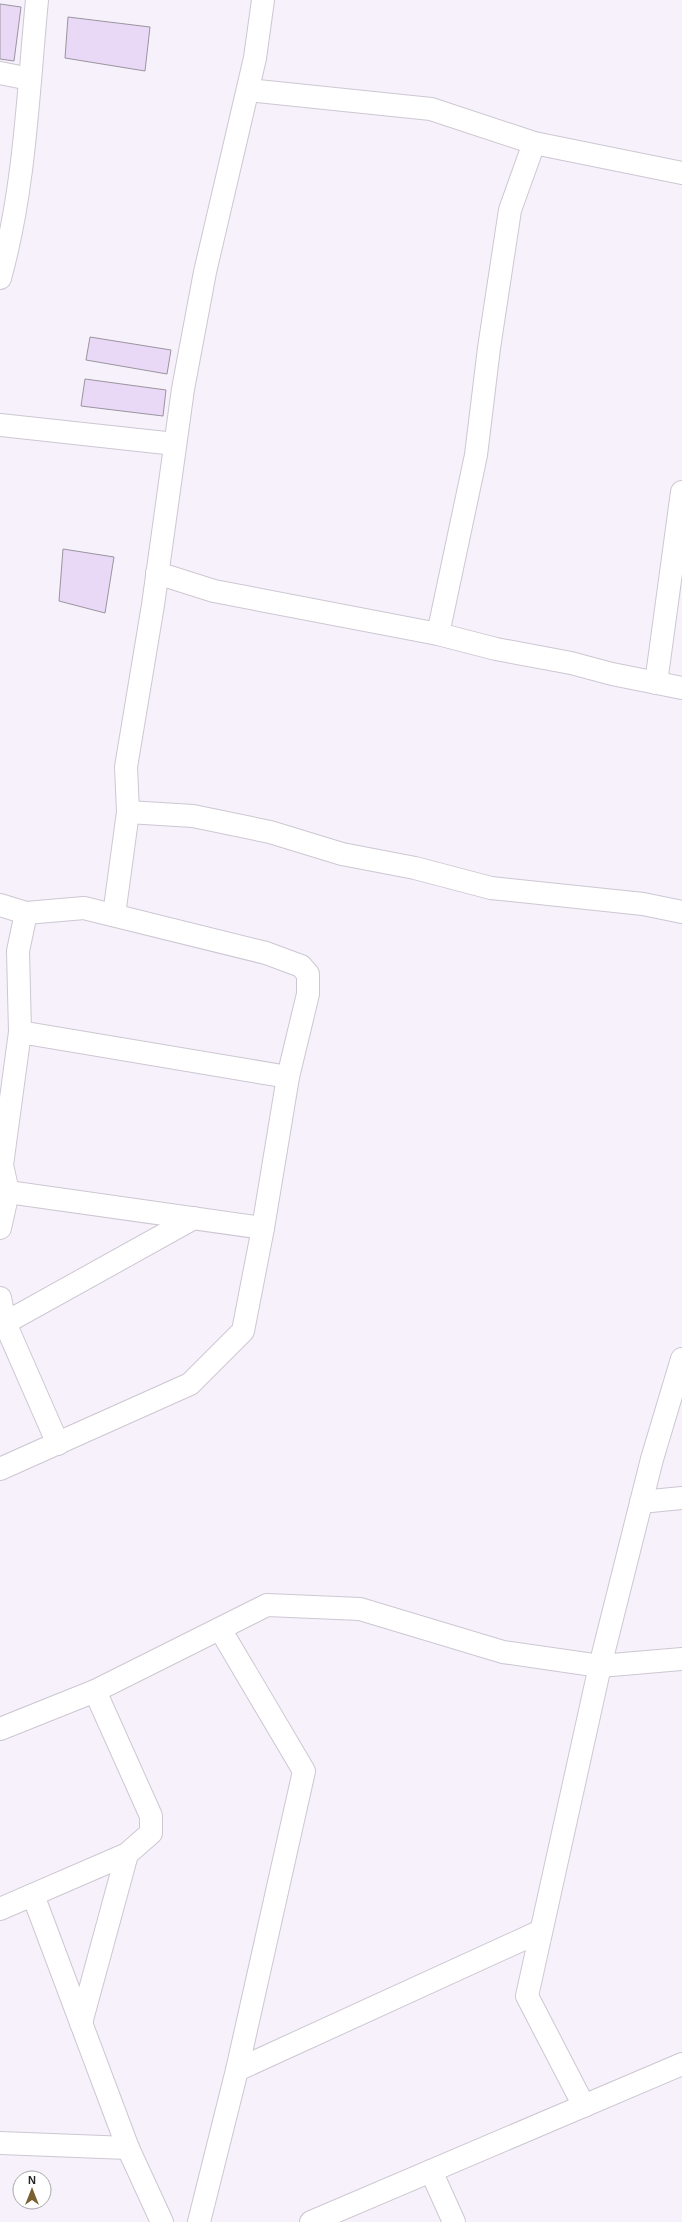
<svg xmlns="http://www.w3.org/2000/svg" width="682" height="2222" font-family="Arial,sans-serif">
  <rect width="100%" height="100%" fill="#f7f1fc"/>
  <g fill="#e9d8f6" stroke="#9b959f">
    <path d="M0 4 21 7 14 61 0 59Z"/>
    <path d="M68 17 150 27 145 71 65 58Z"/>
    <path d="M90 337 171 350 167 374 86 360Z"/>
    <path d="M85 379 166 390 163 416 81 406Z"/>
    <path d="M63 549 114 557 105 613 59 601Z"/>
  </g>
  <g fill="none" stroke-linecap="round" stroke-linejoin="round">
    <defs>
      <g id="street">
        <path d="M0 73 30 79"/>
        <path d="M248 90 431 109 534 143 682 173"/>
        <path d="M0 278C25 188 28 93 37 0"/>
        <path d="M0 425 175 444"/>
        <path d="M157 573 214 591 438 634 496 649 571 663 612 674 682 688"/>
        <path d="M438 634 476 455 489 348 510 210 534 143"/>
        <path d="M656 683 682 492"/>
        <path d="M128 812 193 816 270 832 342 854 415 868 491 888 643 904 682 912"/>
        <path d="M0 905 26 913 84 908 266 953 301 966 308 974V994L288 1077 263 1228 243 1331 190 1384 0 1469"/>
        <path d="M114 915 128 812 126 767 153 605 183 389 205 272 255 58 263 0"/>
        <path d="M20 1032 288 1077"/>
        <path d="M8 1192 263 1228"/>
        <path d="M0 1228 8 1192 2 1165 20 1032 18 951 26 913"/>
        <path d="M0 1298 5 1323 58 1444"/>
        <path d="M5 1323 194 1218"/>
        <path d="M641 1502 682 1498"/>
        <path d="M0 1729 95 1691 267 1605 360 1609 503 1652 600 1666 682 1659"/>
        <path d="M33 1895 128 2148 162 2222"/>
        <path d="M0 1909 127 1854 151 1833V1816L95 1691"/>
        <path d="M81 2023 127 1854"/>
        <path d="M237 2070 541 1931"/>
        <path d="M584 2106 527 1996 600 1666 652 1459 682 1359"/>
        <path d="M0 2143 128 2148"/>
        <path d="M431 2171 454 2222"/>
        <path d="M199 2222 237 2070 304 1771 220 1629"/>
        <path d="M311 2222 682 2064"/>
      </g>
    </defs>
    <use href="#street" stroke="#cdc7d2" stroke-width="24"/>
    <use href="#street" stroke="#fff" stroke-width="22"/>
  </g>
  <g transform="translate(32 2190)"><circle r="19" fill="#ffffff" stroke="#a8a7a9"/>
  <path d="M0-3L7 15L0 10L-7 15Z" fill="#7a6132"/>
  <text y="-6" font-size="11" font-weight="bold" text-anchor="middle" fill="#262327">N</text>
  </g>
</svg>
